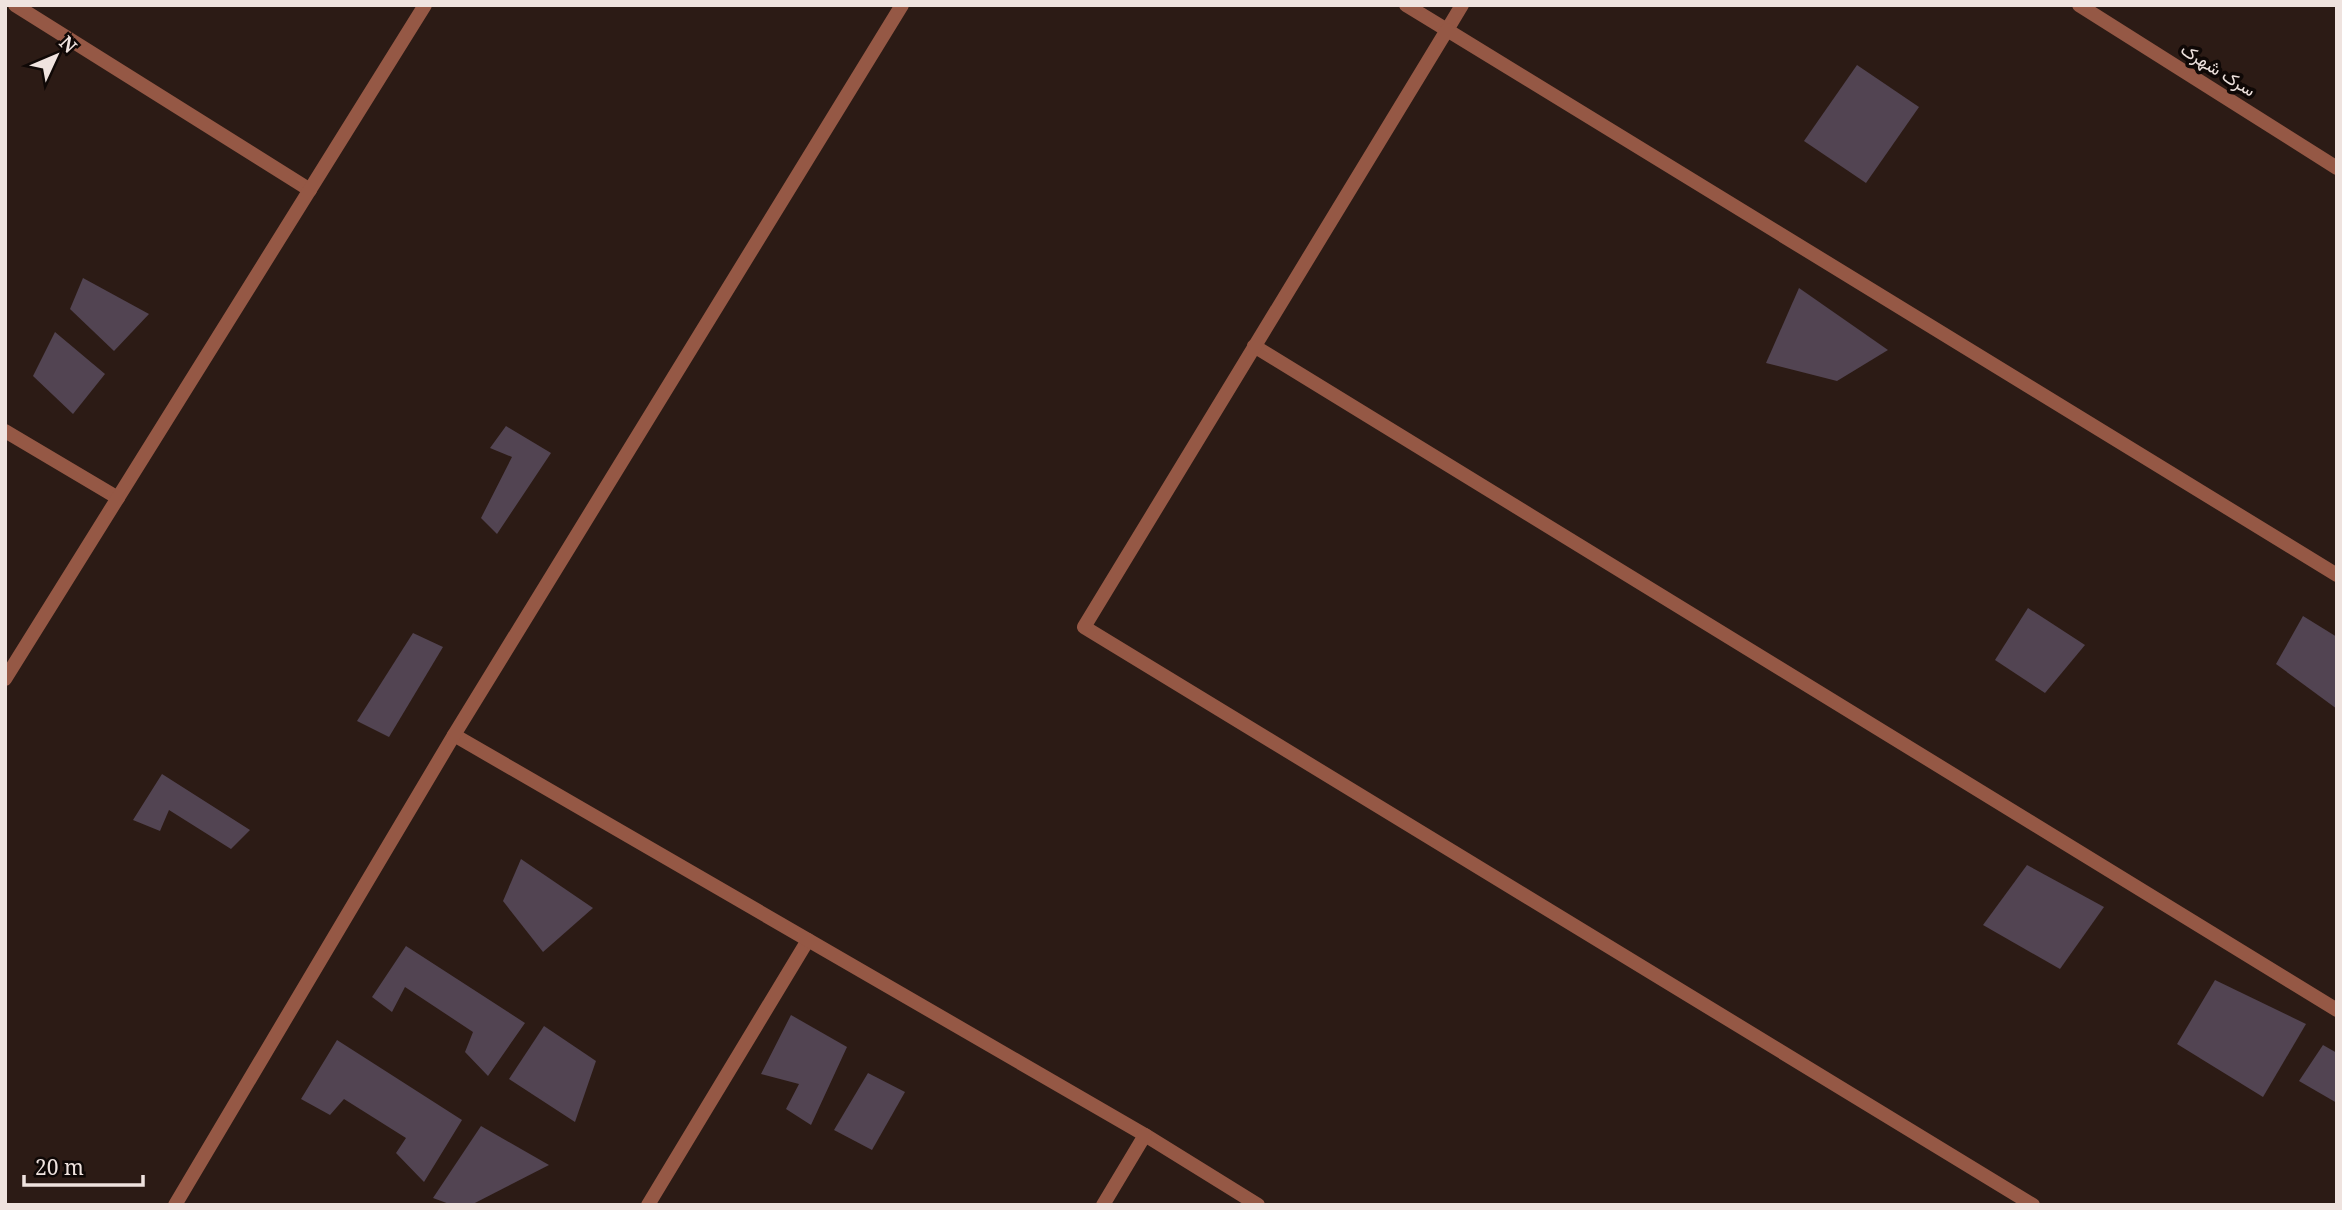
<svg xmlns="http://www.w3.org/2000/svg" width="2342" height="1210" font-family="'Noto Serif',Vazirmatn,serif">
  <rect width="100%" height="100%" fill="#2c1b15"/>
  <g fill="#524452">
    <path d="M1857 65 1919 107 1866 183 1804 141Z"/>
    <path d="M83 278 149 314 114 351 70 309Z"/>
    <path d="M1799 288 1888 350 1837 381 1766 363Z"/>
    <path d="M55 332 105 374 73 414 33 376Z"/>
    <path d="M506 426 551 453 497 534 481 518 512 457 490 448Z"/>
    <path d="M2028 608 2085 645 2045 693 1995 660Z"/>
    <path d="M2303 616 2337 637V709L2276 664Z"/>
    <path d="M413 633 443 647 389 737 357 721Z"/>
    <path d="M162 774 250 830 231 849 169 810 160 831 133 820Z"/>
    <path d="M521 859 593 908 543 952 503 901Z"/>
    <path d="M2027 865 2104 907 2060 969 1983 925Z"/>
    <path d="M406 946 525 1023 488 1076 465 1052 473 1032 405 987 392 1012 372 997Z"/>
    <path d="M2215 980 2306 1024 2263 1097 2177 1044Z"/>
    <path d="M791 1015 847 1047 811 1125 786 1109 799 1084 761 1074Z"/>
    <path d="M544 1026 596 1061 575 1122 509 1079Z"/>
    <path d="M337 1040 462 1120 424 1182 396 1153 406 1138 344 1099 330 1115 301 1099Z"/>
    <path d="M2323 1045 2337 1053V1103L2299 1081Z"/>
    <path d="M868 1073 905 1092 872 1150 834 1130Z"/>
    <path d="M481 1126 549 1165 471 1205H452L433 1198Z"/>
  </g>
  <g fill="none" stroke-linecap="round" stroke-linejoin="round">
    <g stroke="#955845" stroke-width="14">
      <path d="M15 5 310 190"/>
      <path d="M5 431 118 498"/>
      <path d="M648 1205 808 940"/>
    </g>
    <g stroke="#955845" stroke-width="14">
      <path d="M1406 5 1447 30 1462 5"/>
      <path d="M2079 5 2337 168"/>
      <path d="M1254 346 2337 1010"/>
      <path d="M5 679 425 5"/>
      <path d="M454 735 1145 1135 1258 1205"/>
      <path d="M175 1205 454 735 902 5"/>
      <path d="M1103 1205 1145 1135"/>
      <path d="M2033 1205 1084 627 1447 30 2337 575"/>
    </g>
  </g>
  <g text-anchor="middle" stroke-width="7" stroke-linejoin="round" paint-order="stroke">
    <g font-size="18" fill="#efe3df" stroke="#0f0806">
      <text transform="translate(2218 70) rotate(32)" y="6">سرک شهرک</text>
    </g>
  </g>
  <rect width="2342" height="1210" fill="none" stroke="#efe3df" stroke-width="14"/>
  <g transform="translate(56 56) rotate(46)" stroke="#0f0806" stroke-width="5" paint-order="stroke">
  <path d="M0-5L12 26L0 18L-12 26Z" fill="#efe3df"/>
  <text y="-10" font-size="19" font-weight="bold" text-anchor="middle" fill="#efe3df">N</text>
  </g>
  <path d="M24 1175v10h119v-10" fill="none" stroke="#efe3df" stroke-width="3.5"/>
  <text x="35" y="1175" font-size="21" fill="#efe3df" stroke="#0f0806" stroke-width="5" paint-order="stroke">20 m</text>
</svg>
